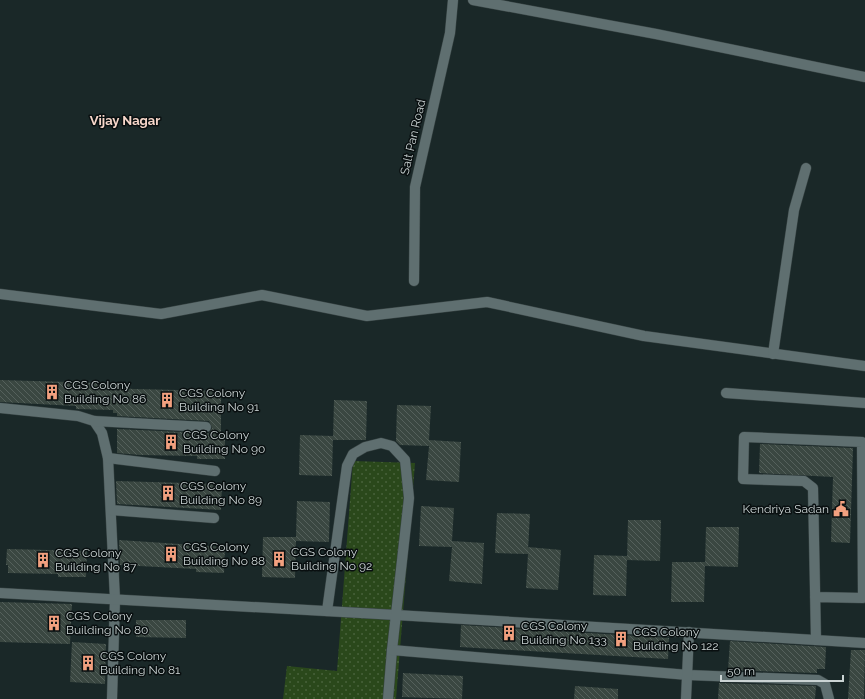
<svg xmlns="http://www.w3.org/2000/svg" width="865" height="699" font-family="Raleway,sans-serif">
  <defs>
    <pattern id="park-dots" width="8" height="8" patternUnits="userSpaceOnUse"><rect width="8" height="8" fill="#2a481b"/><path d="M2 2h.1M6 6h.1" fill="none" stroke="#48623b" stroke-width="1.8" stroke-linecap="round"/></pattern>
    <pattern id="building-back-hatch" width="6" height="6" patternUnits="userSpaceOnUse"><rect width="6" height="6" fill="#3a4741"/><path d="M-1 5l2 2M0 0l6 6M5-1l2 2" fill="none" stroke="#55615c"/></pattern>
  </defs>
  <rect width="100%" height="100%" fill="#1a2828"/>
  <path fill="url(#park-dots)" d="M353 461 415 463 396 699H283L287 666 337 671Z"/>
  <g fill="url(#building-back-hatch)">
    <path d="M0 380 104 383V387L134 389 221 391V432H225V459H197V456L140 455 117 453V429L206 433H209L212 428 209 421 117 416V413H113V410L76 409V406L0 402Z"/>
    <path d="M334 400 367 401 366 440H333Z"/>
    <path d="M397 405 431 406 429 440 461 442 459 482 426 480 429 446 400 445 396 441Z"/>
    <path d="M300 435 333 436 332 476 299 475Z"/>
    <path d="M760 444 853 448 850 543 831 542 833 477 759 473Z"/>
    <path d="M116 481 222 484 221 510 117 504Z"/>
    <path d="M297 501 330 502 329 542 296 541 295 578 262 577 263 537H296Z"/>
    <path d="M421 506 454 508 452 541 484 543 482 584 449 581 452 547 419 546Z"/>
    <path d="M497 513 530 514 528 550V547L561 550 558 590 526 588 528 554 495 553Z"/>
    <path d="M628 520H661L660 561 627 560Z"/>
    <path d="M706 527H739L738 567 705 566Z"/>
    <path d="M119 540 225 547 224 573 196 572V569L120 565Z"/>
    <path d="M7 549 87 551 86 577H58V574L8 573V565H6Z"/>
    <path d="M594 555 627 556 626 596 593 595Z"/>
    <path d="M672 562H705L704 602H671Z"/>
    <path d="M0 602 72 604 70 644 0 642Z"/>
    <path d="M136 620H186V638L136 637Z"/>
    <path d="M461 625 669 638 668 659 460 647Z"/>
    <path d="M730 641 826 647 825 669H817V673L728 670Z"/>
    <path d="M72 642 106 644 105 684 70 682Z"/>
    <path d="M851 650H865L864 699H848Z"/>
    <path d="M403 673 463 676 462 699 402 697Z"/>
    <path d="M719 683 816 686 815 699H718Z"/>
    <path d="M575 686 618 689V699H574Z"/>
  </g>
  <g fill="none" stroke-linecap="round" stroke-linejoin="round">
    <defs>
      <g id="minor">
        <path d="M473 0 656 34 865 77"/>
        <path d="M414 281 415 187 450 33 453 0"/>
        <path d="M0 294 161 314 262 295 367 316 487 302 644 336 865 366"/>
        <path d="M773 354 794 210 806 168"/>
        <path d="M726 393 865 403"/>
        <path d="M0 408 78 416 94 421 102 433 108 458 115 599 112 699"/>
        <path d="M94 421 206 427"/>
        <path d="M108 458 215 471"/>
        <path d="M111 510 214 518"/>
        <path d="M0 593 396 615 865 643"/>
        <path d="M815 597 863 598 862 442 744 437 743 479 804 481 813 488 816 640"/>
        <path d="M327 611 347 466 353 454 365 447 381 443 392 446 405 460 409 498 392 650 388 699"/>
        <path d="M392 650 688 675 818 680 825 684 829 699"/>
        <path d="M686 699 689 632"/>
      </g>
    </defs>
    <use href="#minor" stroke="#384444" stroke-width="11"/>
    <use href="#minor" stroke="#5f6f70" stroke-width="10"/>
  </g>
  <defs>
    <symbol id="building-bare" viewBox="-9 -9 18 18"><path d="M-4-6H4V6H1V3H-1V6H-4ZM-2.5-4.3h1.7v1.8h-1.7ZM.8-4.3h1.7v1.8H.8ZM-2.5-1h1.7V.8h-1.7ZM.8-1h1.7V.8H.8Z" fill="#f2a07f" stroke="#090f10" stroke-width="2.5" paint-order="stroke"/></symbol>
    <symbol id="civic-bare" viewBox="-9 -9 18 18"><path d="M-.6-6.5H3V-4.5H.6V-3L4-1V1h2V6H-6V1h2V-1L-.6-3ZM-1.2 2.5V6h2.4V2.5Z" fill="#f2a07f" stroke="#090f10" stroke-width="2.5" paint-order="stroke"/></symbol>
  </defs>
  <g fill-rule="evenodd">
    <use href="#building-bare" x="41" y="381" width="22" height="22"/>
    <use href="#building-bare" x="156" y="389" width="22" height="22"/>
    <use href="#building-bare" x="160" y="431" width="22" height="22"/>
    <use href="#building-bare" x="157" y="482" width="22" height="22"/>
    <use href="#civic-bare" x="830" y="498" width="22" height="22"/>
    <use href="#building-bare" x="160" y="543" width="22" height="22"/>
    <use href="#building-bare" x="268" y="548" width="22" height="22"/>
    <use href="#building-bare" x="32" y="549" width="22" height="22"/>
    <use href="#building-bare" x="43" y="612" width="22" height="22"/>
    <use href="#building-bare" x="498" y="622" width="22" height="22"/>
    <use href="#building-bare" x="610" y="628" width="22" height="22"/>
    <use href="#building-bare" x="77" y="652" width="22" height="22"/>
  </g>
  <g text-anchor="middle" stroke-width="3" stroke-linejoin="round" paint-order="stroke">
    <g font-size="12" fill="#cbd4d4" stroke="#090f10">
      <text transform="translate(413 137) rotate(-77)" y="4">Salt Pan Road</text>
    </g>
    <g font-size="12" fill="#cbd4d4" stroke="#090f10" text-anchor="start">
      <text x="64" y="389">CGS Colony<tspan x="64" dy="14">Building No 86</tspan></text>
      <text x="179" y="397">CGS Colony<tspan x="179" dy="14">Building No 91</tspan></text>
      <text x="183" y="439">CGS Colony<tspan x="183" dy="14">Building No 90</tspan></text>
      <text x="180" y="490">CGS Colony<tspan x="180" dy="14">Building No 89</tspan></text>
      <text x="829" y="513" text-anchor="end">Kendriya Sadan</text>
      <text x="183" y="551">CGS Colony<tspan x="183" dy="14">Building No 88</tspan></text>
      <text x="291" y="556">CGS Colony<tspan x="291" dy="14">Building No 92</tspan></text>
      <text x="55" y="557">CGS Colony<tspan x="55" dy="14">Building No 87</tspan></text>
      <text x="66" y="620">CGS Colony<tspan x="66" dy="14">Building No 80</tspan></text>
      <text x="521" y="630">CGS Colony<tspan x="521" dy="14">Building No 133</tspan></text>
      <text x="633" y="636">CGS Colony<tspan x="633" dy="14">Building No 122</tspan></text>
      <text x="100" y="660">CGS Colony<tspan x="100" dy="14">Building No 81</tspan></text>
    </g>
    <g font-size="13" font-weight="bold" fill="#f8d8cb" stroke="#090f10">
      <text x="125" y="125">Vijay Nagar</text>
    </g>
  </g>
  <path d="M721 675v6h122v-6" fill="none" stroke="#cbd4d4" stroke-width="2"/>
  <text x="727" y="675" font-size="12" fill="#cbd4d4" stroke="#090f10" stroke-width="3" paint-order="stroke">50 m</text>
</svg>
